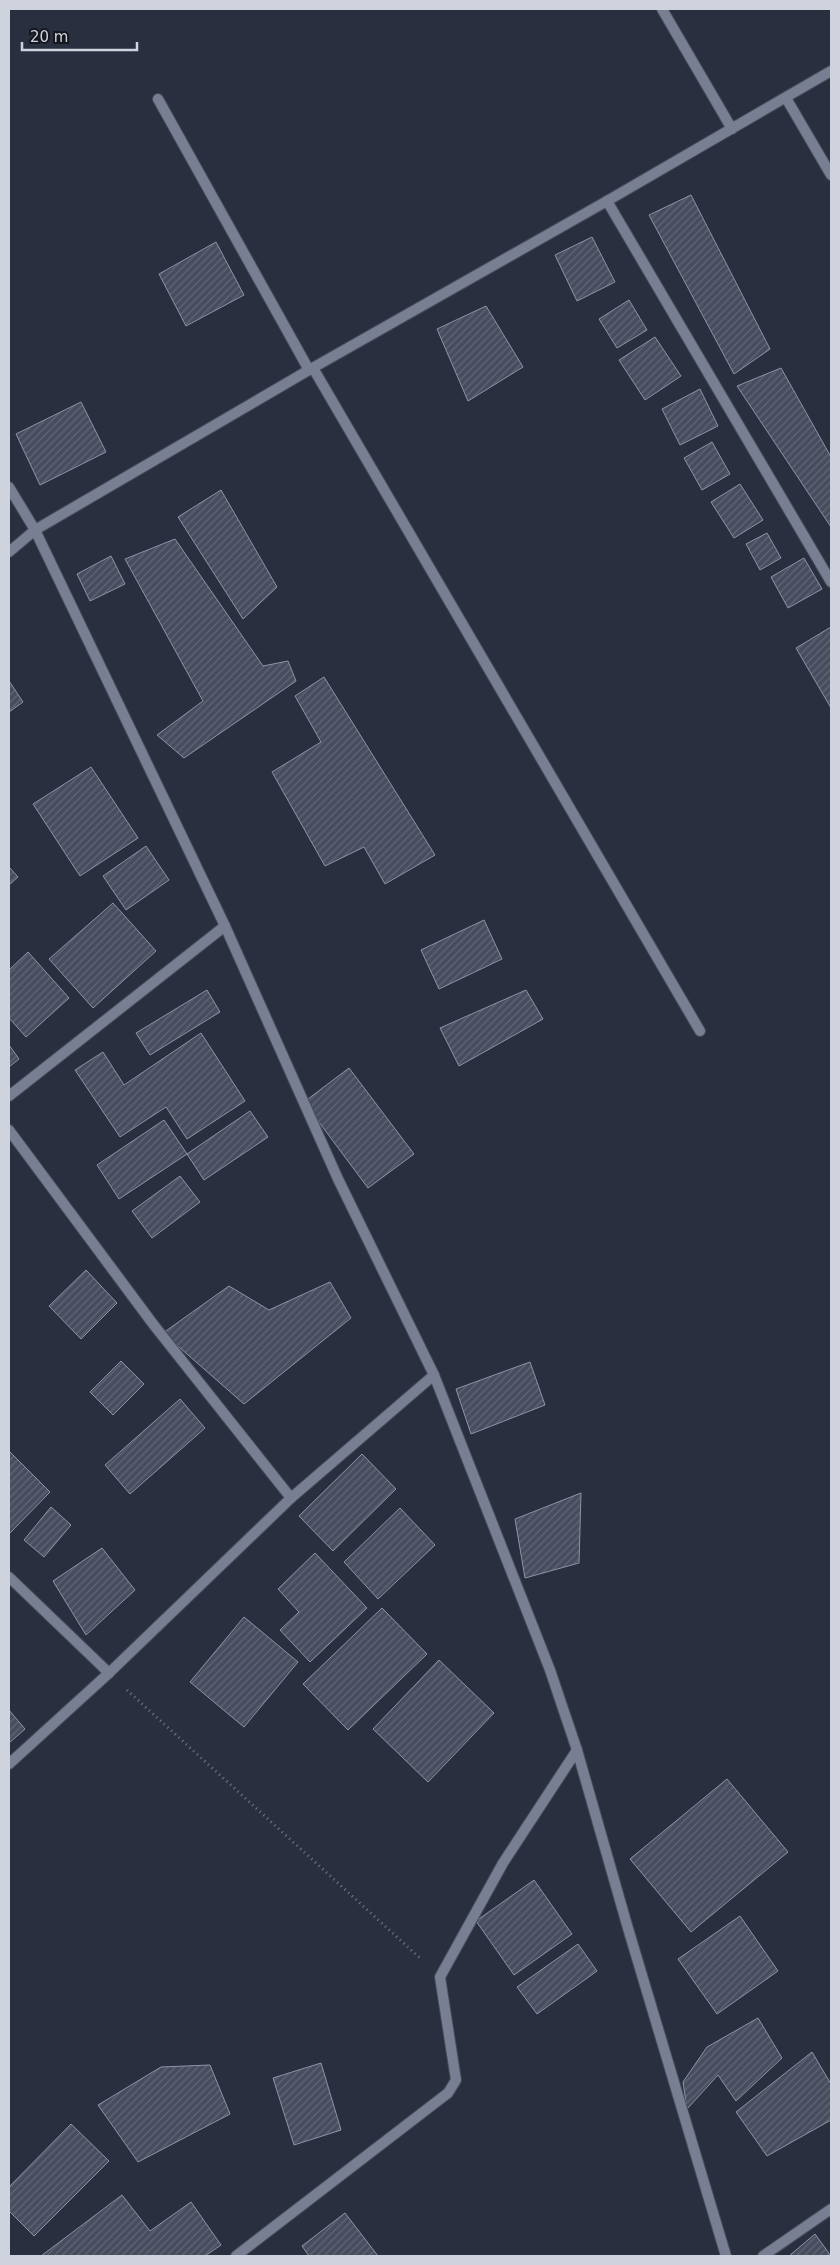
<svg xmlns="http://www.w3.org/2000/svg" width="840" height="2265" font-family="'DejaVu Sans',sans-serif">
  <defs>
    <pattern id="building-hatch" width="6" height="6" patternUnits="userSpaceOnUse" patternTransform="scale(1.25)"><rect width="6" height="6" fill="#474d5e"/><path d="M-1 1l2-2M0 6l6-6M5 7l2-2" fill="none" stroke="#606675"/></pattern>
  </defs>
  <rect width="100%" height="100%" fill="#292f3f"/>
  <g fill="url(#building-hatch)" stroke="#8d94a7">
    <path d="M691 195 770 349 734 374 649 215Z"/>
    <path d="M592 237 615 282 577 301 555 255Z"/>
    <path d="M216 242 244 295 186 326 159 274Z"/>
    <path d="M629 300 647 330 617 348 599 319Z"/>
    <path d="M486 306 523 367 468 401 437 329Z"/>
    <path d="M655 337 681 376 645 400 619 360Z"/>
    <path d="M781 368 831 457V527L737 386Z"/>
    <path d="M700 389 718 426 680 445 662 409Z"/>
    <path d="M81 402 106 452 40 485 16 434Z"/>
    <path d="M712 442 730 474 702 490 684 458Z"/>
    <path d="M740 484 763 520 734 538 711 502Z"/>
    <path d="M221 490 277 587 243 619 178 517Z"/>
    <path d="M767 533 781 558 760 570 746 544Z"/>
    <path d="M175 539 263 666 288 661 296 681 184 758 157 735 203 701 125 559Z"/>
    <path d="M111 556 125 584 90 601 77 574Z"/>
    <path d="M804 558 822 589 788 608 771 577Z"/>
    <path d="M831 627V708L796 648Z"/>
    <path d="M324 677 435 855 385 884 364 847 325 866 272 772 321 742 295 696Z"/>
    <path d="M9 681 23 702 9 712Z"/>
    <path d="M91 767 138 838 80 876 33 804Z"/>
    <path d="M146 846 169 880 126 910 103 876Z"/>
    <path d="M9 867 18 877 9 885Z"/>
    <path d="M113 903 156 951 93 1008 49 959Z"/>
    <path d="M484 920 502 959 439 989 421 950Z"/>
    <path d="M28 952 69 998 26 1037 9 1018V970Z"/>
    <path d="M207 990 220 1012 150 1055 136 1033Z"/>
    <path d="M526 990 543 1019 459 1066 440 1028Z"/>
    <path d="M201 1033 245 1101 187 1139 166 1107 120 1137 75 1070 103 1052 124 1085Z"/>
    <path d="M9 1045 19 1059 9 1067Z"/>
    <path d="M349 1068 414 1154 368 1188 304 1102Z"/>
    <path d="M250 1111 268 1137 204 1180 187 1154Z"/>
    <path d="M164 1120 187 1154 119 1199 97 1165Z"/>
    <path d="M180 1176 200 1202 152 1238 132 1211Z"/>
    <path d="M86 1270 117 1303 81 1339 49 1306Z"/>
    <path d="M330 1282 351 1318 244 1404 163 1333 229 1286 269 1310Z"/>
    <path d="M121 1361 144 1384 113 1415 90 1392Z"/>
    <path d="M530 1362 545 1405 471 1434 456 1389Z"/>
    <path d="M180 1399 205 1428 130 1494 105 1465Z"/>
    <path d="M9 1451 50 1492 9 1534Z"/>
    <path d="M362 1454 396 1489 333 1551 299 1516Z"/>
    <path d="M581 1493 579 1563 525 1578 515 1519Z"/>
    <path d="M51 1507 71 1525 44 1557 24 1540Z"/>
    <path d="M400 1508 435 1545 378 1599 344 1562Z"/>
    <path d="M102 1548 135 1590 86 1635 53 1581Z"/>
    <path d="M315 1553 367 1608 310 1662 280 1630 299 1612 278 1589Z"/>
    <path d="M382 1608 427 1654 348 1730 303 1684Z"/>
    <path d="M244 1617 298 1662 244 1727 190 1682Z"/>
    <path d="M439 1660 494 1713 428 1782 373 1729Z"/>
    <path d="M9 1710 25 1729 9 1743Z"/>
    <path d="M727 1779 788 1852 691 1932 630 1859Z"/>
    <path d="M534 1880 572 1934 514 1975 476 1921Z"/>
    <path d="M740 1916 778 1971 717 2014 678 1959Z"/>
    <path d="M578 1944 597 1971 537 2014 517 1987Z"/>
    <path d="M758 2018 782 2058 736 2101 718 2075 687 2109 683 2082 707 2047Z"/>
    <path d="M812 2052 831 2084V2120L767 2156 736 2112Z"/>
    <path d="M321 2063 341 2130 294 2145 273 2078Z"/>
    <path d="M210 2065 230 2114 138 2162 98 2105 161 2067Z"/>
    <path d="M71 2124 109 2161 34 2236 9 2211V2187Z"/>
    <path d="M122 2195 150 2231 191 2202 221 2245 205 2256H41Z"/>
    <path d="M345 2213 378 2256H309L302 2246Z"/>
    <path d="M815 2234 831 2256H789Z"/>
  </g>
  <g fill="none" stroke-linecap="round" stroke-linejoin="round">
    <defs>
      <path id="service" d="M786 98 831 175"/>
      <g id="minor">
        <path d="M662 9 732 129"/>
        <path d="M158 99 309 370"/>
        <path d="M607 201 831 582"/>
        <path d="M313 368 700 1031"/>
        <path d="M9 487 35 530 225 926 338 1179 434 1375 550 1670 577 1750 627 1925 726 2256"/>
        <path d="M9 552 35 530 309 370 607 201 831 71"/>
        <path d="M9 1096 225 926"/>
        <path d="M9 1130 153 1324 291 1498"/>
        <path d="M9 1577 109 1673"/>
        <path d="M9 1764 109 1673 291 1498 434 1375"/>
        <path d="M236 2256 448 2093 456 2080 440 1977 503 1863 577 1750"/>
        <path d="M763 2256 831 2209"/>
      </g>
    </defs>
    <use href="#service" stroke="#474b59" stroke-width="12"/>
    <use href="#minor" stroke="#474b59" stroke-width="12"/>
    <path stroke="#747987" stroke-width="3" stroke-dasharray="1 4" stroke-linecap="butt" d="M127 1690 421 1959"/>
    <use href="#service" stroke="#797f92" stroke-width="10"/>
    <use href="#minor" stroke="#797f92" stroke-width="10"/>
  </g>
  <rect width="840" height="2265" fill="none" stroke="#cfd3de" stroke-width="20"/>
  <path d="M22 42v8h115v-8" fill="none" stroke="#cfd3de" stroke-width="2.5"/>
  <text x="30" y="42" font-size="15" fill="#cfd3de" stroke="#15171e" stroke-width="4" paint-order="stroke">20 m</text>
</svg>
